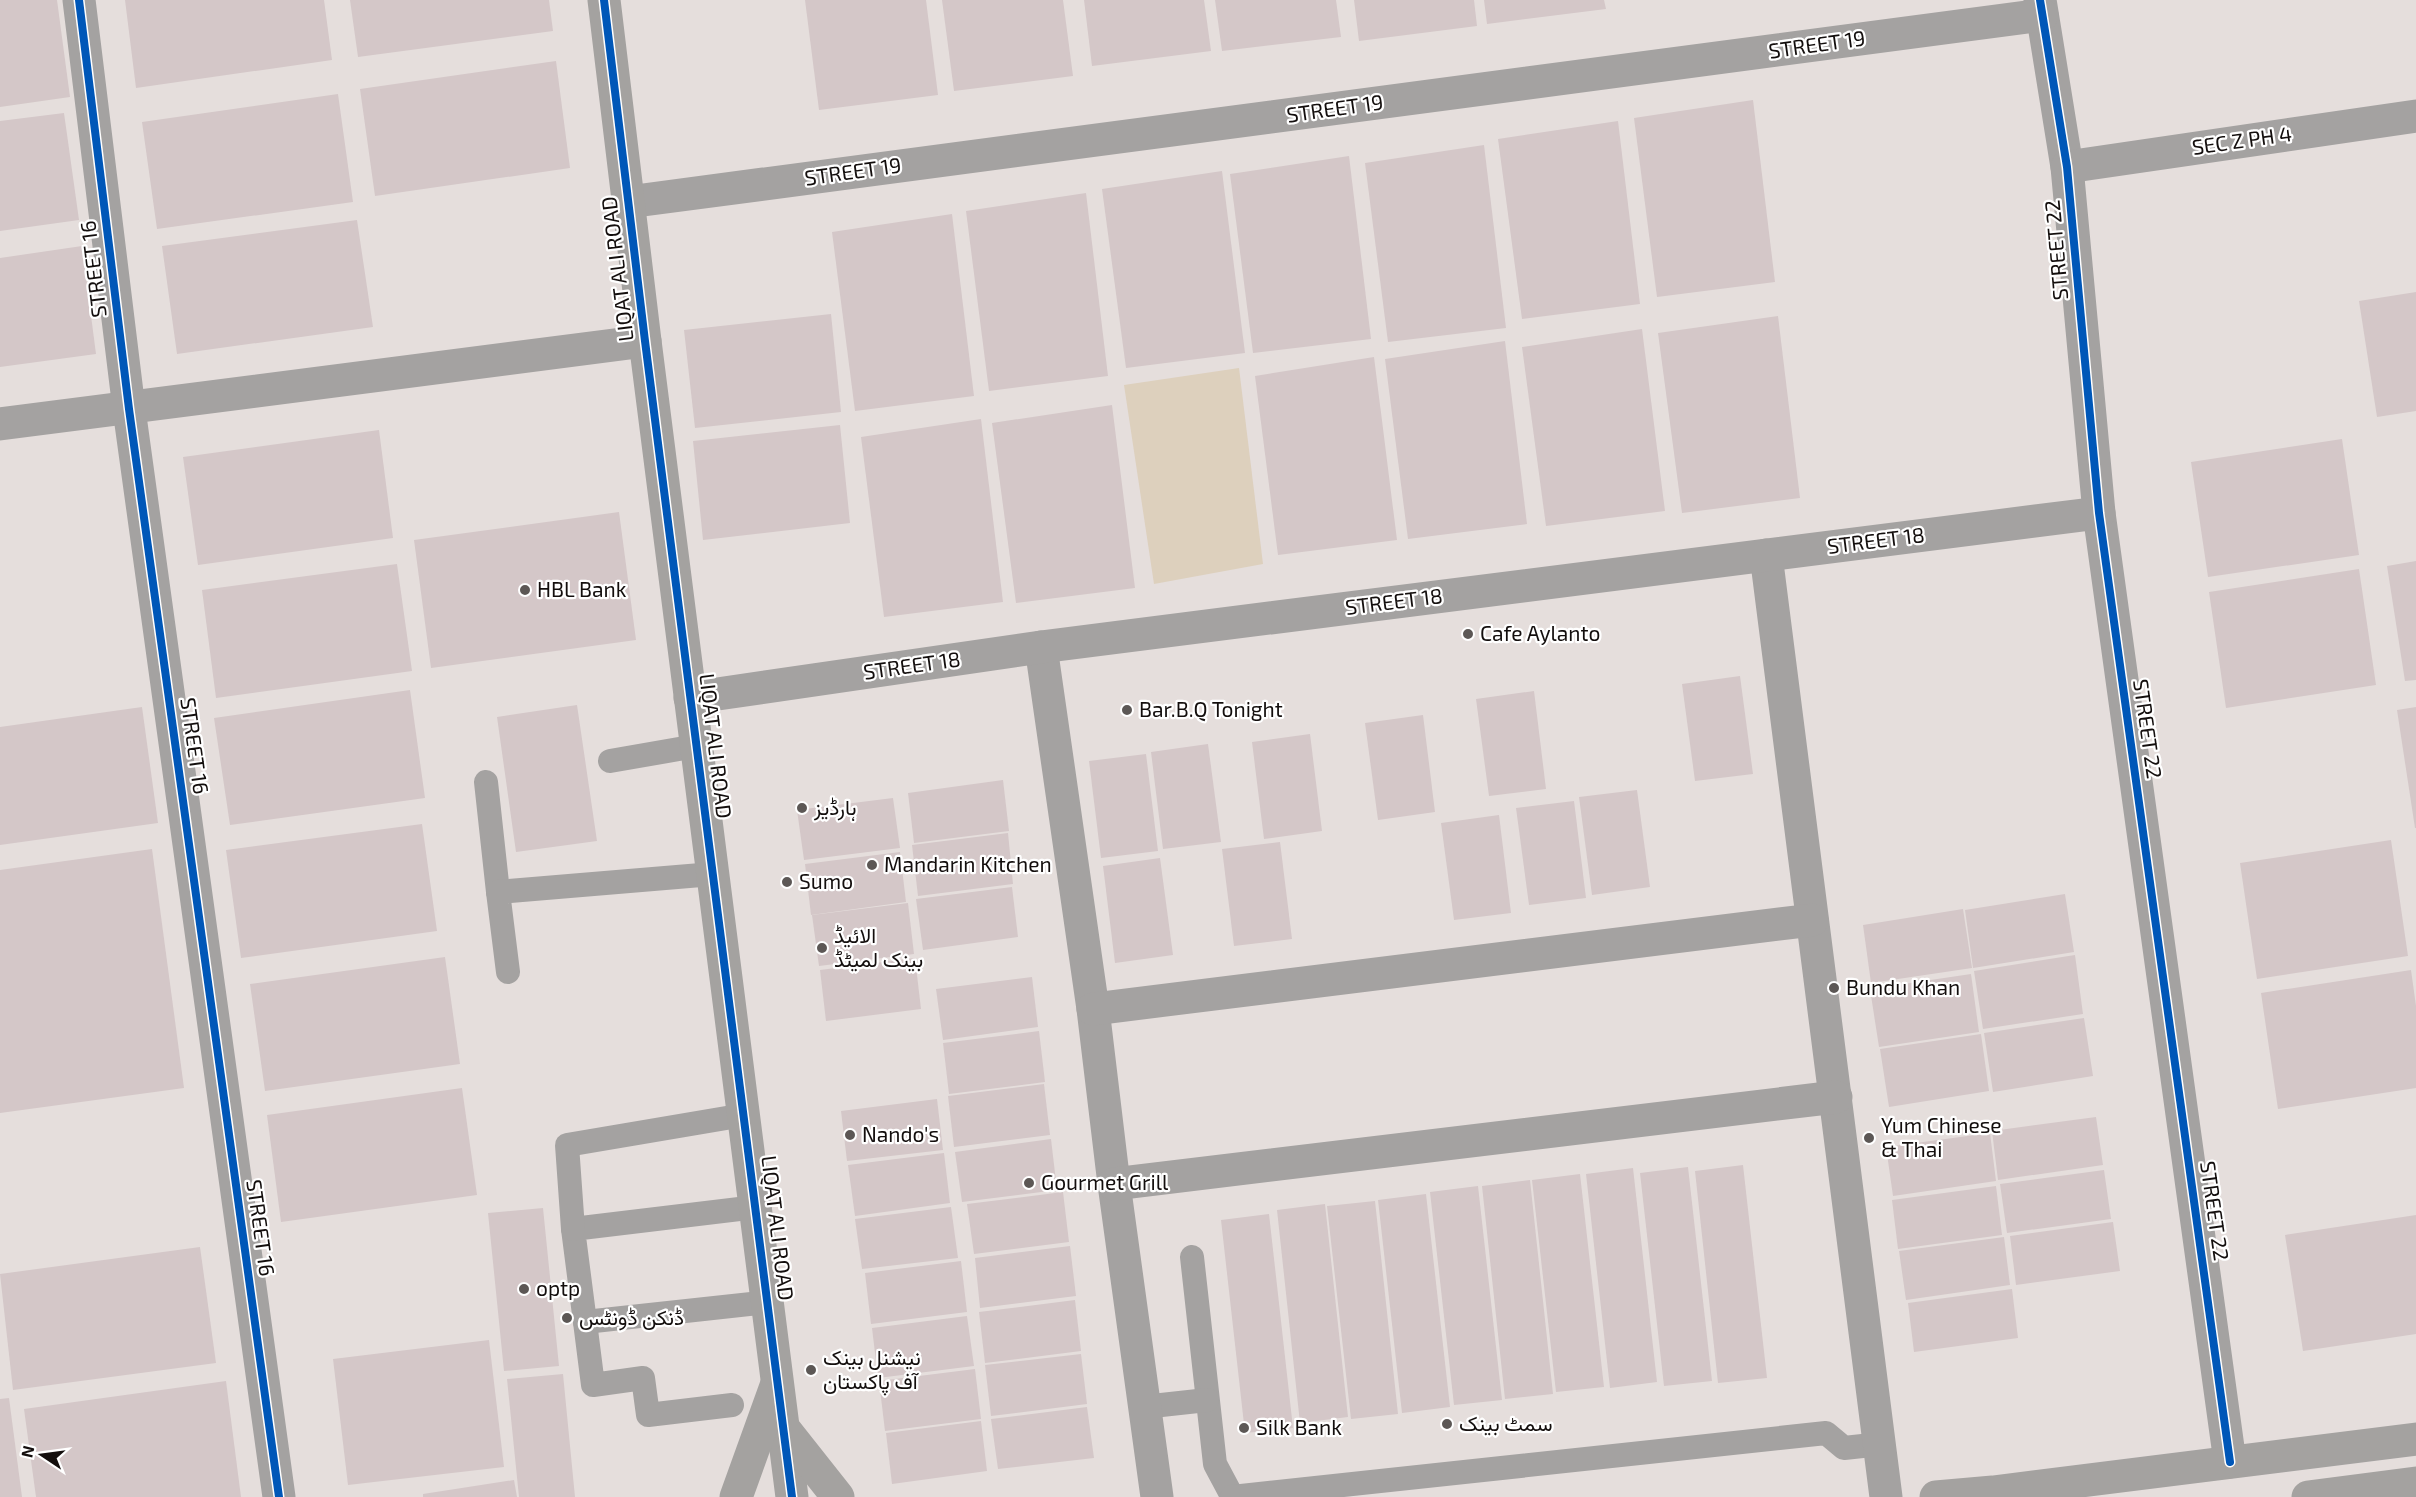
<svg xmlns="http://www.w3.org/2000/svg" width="2416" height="1497" font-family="'Exo 2',Vazirmatn,sans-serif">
  <rect width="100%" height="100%" fill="#e5dedc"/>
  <path fill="#ddd0bd" d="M1239 368 1263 564 1154 584 1124 385Z"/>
  <g fill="#d4c7c8">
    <path d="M0 0H57L70 97 0 107Z"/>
    <path d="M125 0H324L332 60 136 88Z"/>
    <path d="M350 0H549L553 31 358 57Z"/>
    <path d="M805 0H926L938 95 819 110Z"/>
    <path d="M942 0H1063L1073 76 954 91Z"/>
    <path d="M1084 0H1204L1211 51 1092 66Z"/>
    <path d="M1215 0H1336L1341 37 1222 51Z"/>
    <path d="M1354 0H1474L1477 26 1359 41Z"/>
    <path d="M1484 0H1604L1606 9 1487 24Z"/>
    <path d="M556 61 570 168 375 196 360 89Z"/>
    <path d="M338 94 353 202 157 229 142 122Z"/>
    <path d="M1753 100 1775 282 1657 297 1634 118Z"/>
    <path d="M64 113 79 220 0 231V121Z"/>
    <path d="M1618 121 1640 304 1522 319 1498 139Z"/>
    <path d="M1484 145 1506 328 1388 342 1365 163Z"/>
    <path d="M1349 156 1371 339 1253 353 1230 174Z"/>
    <path d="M1222 171 1245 353 1126 368 1102 189Z"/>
    <path d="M1086 193 1108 376 989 391 966 211Z"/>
    <path d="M952 214 974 396 855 411 832 232Z"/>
    <path d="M357 220 373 327 177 354 162 246Z"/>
    <path d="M82 246 96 354 0 367V258Z"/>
    <path d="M2416 292V411L2377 417 2359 301Z"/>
    <path d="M831 314 841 412 695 428 684 330Z"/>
    <path d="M1778 316 1800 498 1682 513 1658 333Z"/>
    <path d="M1642 329 1665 511 1546 526 1522 347Z"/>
    <path d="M1505 341 1527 524 1408 539 1385 359Z"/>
    <path d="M1374 357 1397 540 1278 555 1255 376Z"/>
    <path d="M1112 405 1135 588 1016 603 992 423Z"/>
    <path d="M981 419 1003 602 884 617 861 437Z"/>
    <path d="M840 425 850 523 703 540 693 441Z"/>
    <path d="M379 430 393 538 198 565 183 457Z"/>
    <path d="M2342 439 2359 555 2208 577 2191 462Z"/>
    <path d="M619 512 636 640 431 668 414 540Z"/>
    <path d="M2416 561V680L2405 681 2387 566Z"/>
    <path d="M397 564 412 671 216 698 202 590Z"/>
    <path d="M2359 569 2376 685 2226 708 2209 592Z"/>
    <path d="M1740 676 1753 774 1695 781 1682 684Z"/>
    <path d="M410 690 425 798 230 825 214 718Z"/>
    <path d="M1534 691 1546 789 1489 796 1476 699Z"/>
    <path d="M577 705 597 841 516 852 497 717Z"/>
    <path d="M142 707 158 823 0 845V727Z"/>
    <path d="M2416 707V828H2415L2397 710Z"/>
    <path d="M1423 715 1435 812 1378 820 1365 723Z"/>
    <path d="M1310 734 1322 831 1264 839 1252 742Z"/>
    <path d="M1208 744 1221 842 1163 849 1151 752Z"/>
    <path d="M1146 754 1158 851 1101 858 1089 761Z"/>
    <path d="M1003 780 1009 831 914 843 908 793Z"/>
    <path d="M1637 790 1650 887 1592 895 1579 797Z"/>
    <path d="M893 798 900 848 804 860 797 810Z"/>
    <path d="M1574 801 1586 898 1529 905 1516 808Z"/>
    <path d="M1499 815 1511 913 1454 920 1441 823Z"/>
    <path d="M422 824 437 931 241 958 226 850Z"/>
    <path d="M1008 833 1013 884 918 896 912 845Z"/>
    <path d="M2391 840 2408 956 2257 979 2240 863Z"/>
    <path d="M1280 842 1292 939 1234 946 1222 849Z"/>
    <path d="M152 849 184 1088 0 1113V870Z"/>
    <path d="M900 852 906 902 811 915 805 864Z"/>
    <path d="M1160 858 1173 955 1115 963 1103 866Z"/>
    <path d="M1012 887 1018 937 923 950 916 899Z"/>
    <path d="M2065 894 2074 952 1973 968 1965 910Z"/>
    <path d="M908 903 914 954 819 966 812 915Z"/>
    <path d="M1963 909 1972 968 1871 983 1863 925Z"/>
    <path d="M2075 955 2083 1014 1983 1029 1974 971Z"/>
    <path d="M445 957 460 1064 265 1091 250 984Z"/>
    <path d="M915 958 921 1009 826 1021 820 970Z"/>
    <path d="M2411 970 2416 1006V1088L2278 1109 2261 993Z"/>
    <path d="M1971 974 1979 1032 1879 1047 1870 989Z"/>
    <path d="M1032 977 1038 1027 943 1040 936 989Z"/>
    <path d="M2084 1018 2093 1076 1993 1092 1984 1033Z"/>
    <path d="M1039 1031 1045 1082 949 1094 943 1043Z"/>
    <path d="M1981 1034 1989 1091 1889 1107 1880 1049Z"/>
    <path d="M1044 1084 1050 1135 954 1147 948 1096Z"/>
    <path d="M462 1088 477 1195 281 1222 267 1115Z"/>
    <path d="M937 1099 943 1150 847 1161 841 1111Z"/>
    <path d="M2096 1117 2103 1165 1998 1180 1992 1131Z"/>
    <path d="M1990 1133 1996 1181 1893 1196 1886 1147Z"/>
    <path d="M1051 1139 1057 1190 962 1202 955 1152Z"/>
    <path d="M944 1153 950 1203 855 1216 848 1165Z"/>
    <path d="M1743 1165 1767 1378 1718 1383 1695 1171Z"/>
    <path d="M1688 1167 1712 1381 1664 1386 1640 1173Z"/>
    <path d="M1633 1168 1657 1382 1610 1388 1586 1174Z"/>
    <path d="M2104 1170 2111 1219 2007 1233 2000 1184Z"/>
    <path d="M1580 1174 1604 1387 1556 1392 1532 1180Z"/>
    <path d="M1530 1180 1553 1394 1505 1399 1482 1186Z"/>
    <path d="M1478 1186 1502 1400 1454 1405 1430 1192Z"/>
    <path d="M1996 1186 2002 1235 1898 1249 1892 1200Z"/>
    <path d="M1063 1192 1069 1242 974 1254 967 1204Z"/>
    <path d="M1426 1194 1450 1407 1402 1413 1378 1200Z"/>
    <path d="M1375 1201 1398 1414 1351 1419 1327 1206Z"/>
    <path d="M1325 1204 1348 1417 1300 1423 1277 1210Z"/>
    <path d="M951 1207 958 1258 862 1269 855 1219Z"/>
    <path d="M543 1208 559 1366 504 1371 488 1213Z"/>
    <path d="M1269 1214 1293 1428 1245 1433 1221 1220Z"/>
    <path d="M2416 1215V1334L2303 1351 2285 1235Z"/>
    <path d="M2113 1222 2120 1271 2016 1285 2010 1236Z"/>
    <path d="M2004 1237 2010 1285 1906 1300 1899 1251Z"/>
    <path d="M1070 1246 1076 1296 980 1308 975 1258Z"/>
    <path d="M200 1247 216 1363 13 1390 0 1274Z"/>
    <path d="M961 1261 967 1312 871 1324 865 1273Z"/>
    <path d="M2012 1289 2018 1338 1914 1352 1908 1303Z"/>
    <path d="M1075 1300 1081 1351 985 1363 979 1312Z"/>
    <path d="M967 1316 974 1366 878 1378 872 1328Z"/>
    <path d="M489 1340 504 1467 348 1485 333 1359Z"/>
    <path d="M1081 1354 1087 1404 991 1416 985 1365Z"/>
    <path d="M975 1369 981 1419 885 1431 879 1381Z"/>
    <path d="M563 1374 575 1497H519L507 1379Z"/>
    <path d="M226 1381 241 1497H36L24 1409Z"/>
    <path d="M9 1398 22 1497H0V1399Z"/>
    <path d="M1087 1407 1094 1458 998 1469 991 1419Z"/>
    <path d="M981 1421 987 1471 892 1484 886 1433Z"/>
    <path d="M514 1480 517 1497H423V1494Z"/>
  </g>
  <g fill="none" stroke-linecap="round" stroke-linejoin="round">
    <g stroke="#a4a2a1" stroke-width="24">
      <path d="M610 761 696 746"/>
      <path d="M486 782 498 892"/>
      <path d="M508 972 498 892 713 874"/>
      <path d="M756 1207 573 1229 585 1322 769 1302"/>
      <path d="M573 1229 567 1145 744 1115"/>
      <path d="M1192 1257 1215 1464 1232 1496"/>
      <path d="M585 1322 593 1385 643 1378 648 1415 732 1405"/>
      <path d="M1143 1407 1207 1400"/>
      <path d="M1232 1497 1826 1433 1844 1448 1881 1444"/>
    </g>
    <g stroke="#a4a2a1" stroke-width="33">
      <path d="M79 0 129 409 279 1497"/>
      <path d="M2040 0 2067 167 2099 513 2230 1462"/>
      <path d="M2067 167 2416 116"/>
      <path d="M628 202 2042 15"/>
      <path d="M0 424 645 341"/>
      <path d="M1766 555 1886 1497"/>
      <path d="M1041 647 1093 1009 1114 1184 1157 1497"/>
      <path d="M690 698 1041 647 2099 513"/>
      <path d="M1093 1009 1812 920"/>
      <path d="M1114 1184 1836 1097"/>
    </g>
    <g stroke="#a4a2a0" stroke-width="33">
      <path d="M604 0 645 341 792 1497"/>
      <path d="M785 1430 838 1497"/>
      <path d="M736 1497 776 1386"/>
      <path d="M1936 1497 1993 1492 2416 1439"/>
      <path d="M2308 1497 2416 1483"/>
    </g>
    <defs>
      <g id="cycleway">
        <path d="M79 0 129 409 279 1497"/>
        <path d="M604 0 645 341 792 1497"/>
        <path d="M2040 0 2067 167 2099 513 2230 1462"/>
      </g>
    </defs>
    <use href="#cycleway" stroke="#fff" stroke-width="11"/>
    <use href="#cycleway" stroke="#0057b8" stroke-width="8"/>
  </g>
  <g fill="#5c5755" stroke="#fff" stroke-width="2">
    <circle cx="525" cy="590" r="6"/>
    <circle cx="1468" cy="634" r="6"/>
    <circle cx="1127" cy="710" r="6"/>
    <circle cx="802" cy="808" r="6"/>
    <circle cx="872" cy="865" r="6"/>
    <circle cx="787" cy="882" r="6"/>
    <circle cx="822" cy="948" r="6"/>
    <circle cx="1834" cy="988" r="6"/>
    <circle cx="850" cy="1135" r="6"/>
    <circle cx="1869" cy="1138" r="6"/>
    <circle cx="1029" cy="1183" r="6"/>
    <circle cx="524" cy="1289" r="6"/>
    <circle cx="567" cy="1318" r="6"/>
    <circle cx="811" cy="1370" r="6"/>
    <circle cx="1447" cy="1424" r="6"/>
    <circle cx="1244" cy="1428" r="6"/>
  </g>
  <g text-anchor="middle" stroke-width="4.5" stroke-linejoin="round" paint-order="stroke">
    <g font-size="21" fill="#130e0d" stroke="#fff">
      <text transform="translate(1817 45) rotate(-8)" y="7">STREET 19</text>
      <text transform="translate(1335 109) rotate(-8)" y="7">STREET 19</text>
      <text transform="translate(2242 141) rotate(-8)" y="7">SEC Z PH 4</text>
      <text transform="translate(853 172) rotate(-8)" y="7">STREET 19</text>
      <text transform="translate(2057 250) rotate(-95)" y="7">STREET 22</text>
      <text transform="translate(94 269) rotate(-97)" y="7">STREET 16</text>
      <text transform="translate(618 269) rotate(-97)" y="7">LIQAT ALI ROAD</text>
      <text transform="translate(1876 541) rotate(-7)" y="7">STREET 18</text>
      <text transform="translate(1394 602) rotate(-7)" y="7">STREET 18</text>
      <text transform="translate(912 666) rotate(-8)" y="7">STREET 18</text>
      <text transform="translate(2147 729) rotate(82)" y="7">STREET 22</text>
      <text transform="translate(194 746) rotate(82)" y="7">STREET 16</text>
      <text transform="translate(715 746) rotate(83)" y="7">LIQAT ALI ROAD</text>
      <text transform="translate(2214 1211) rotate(82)" y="7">STREET 22</text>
      <text transform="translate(260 1228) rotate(82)" y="7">STREET 16</text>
      <text transform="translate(777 1228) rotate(83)" y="7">LIQAT ALI ROAD</text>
    </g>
    <g font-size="21" fill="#130e0d" stroke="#fff" text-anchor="start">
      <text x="537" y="597">HBL Bank</text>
      <text x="1480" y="641">Cafe Aylanto</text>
      <text x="1139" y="717">Bar.B.Q Tonight</text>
      <text x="814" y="815">ہارڈیز</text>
      <text x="884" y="872">Mandarin Kitchen</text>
      <text x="799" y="889">Sumo</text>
      <text x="834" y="943">الائیڈ<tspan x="834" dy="24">بینک لمیٹڈ</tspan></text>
      <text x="1846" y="995">Bundu Khan</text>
      <text x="1881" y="1133">Yum Chinese<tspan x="1881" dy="24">&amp; Thai</tspan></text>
      <text x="862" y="1142">Nando's</text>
      <text x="1041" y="1190">Gourmet Grill</text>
      <text x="536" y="1296">optp</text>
      <text x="579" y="1325">ڈنکن ڈونٹس</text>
      <text x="823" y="1365">نیشنل بینک<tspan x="823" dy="24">آف پاکستان</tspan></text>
      <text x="1459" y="1431">سمٹ بینک</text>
      <text x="1256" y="1435">Silk Bank</text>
    </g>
  </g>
  <g transform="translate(42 1455) rotate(283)" stroke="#ffffff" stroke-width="4.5" paint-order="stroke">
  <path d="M0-4.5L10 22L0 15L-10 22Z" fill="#130e0d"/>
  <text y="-9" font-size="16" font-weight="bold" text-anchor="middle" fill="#130e0d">N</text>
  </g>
</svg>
